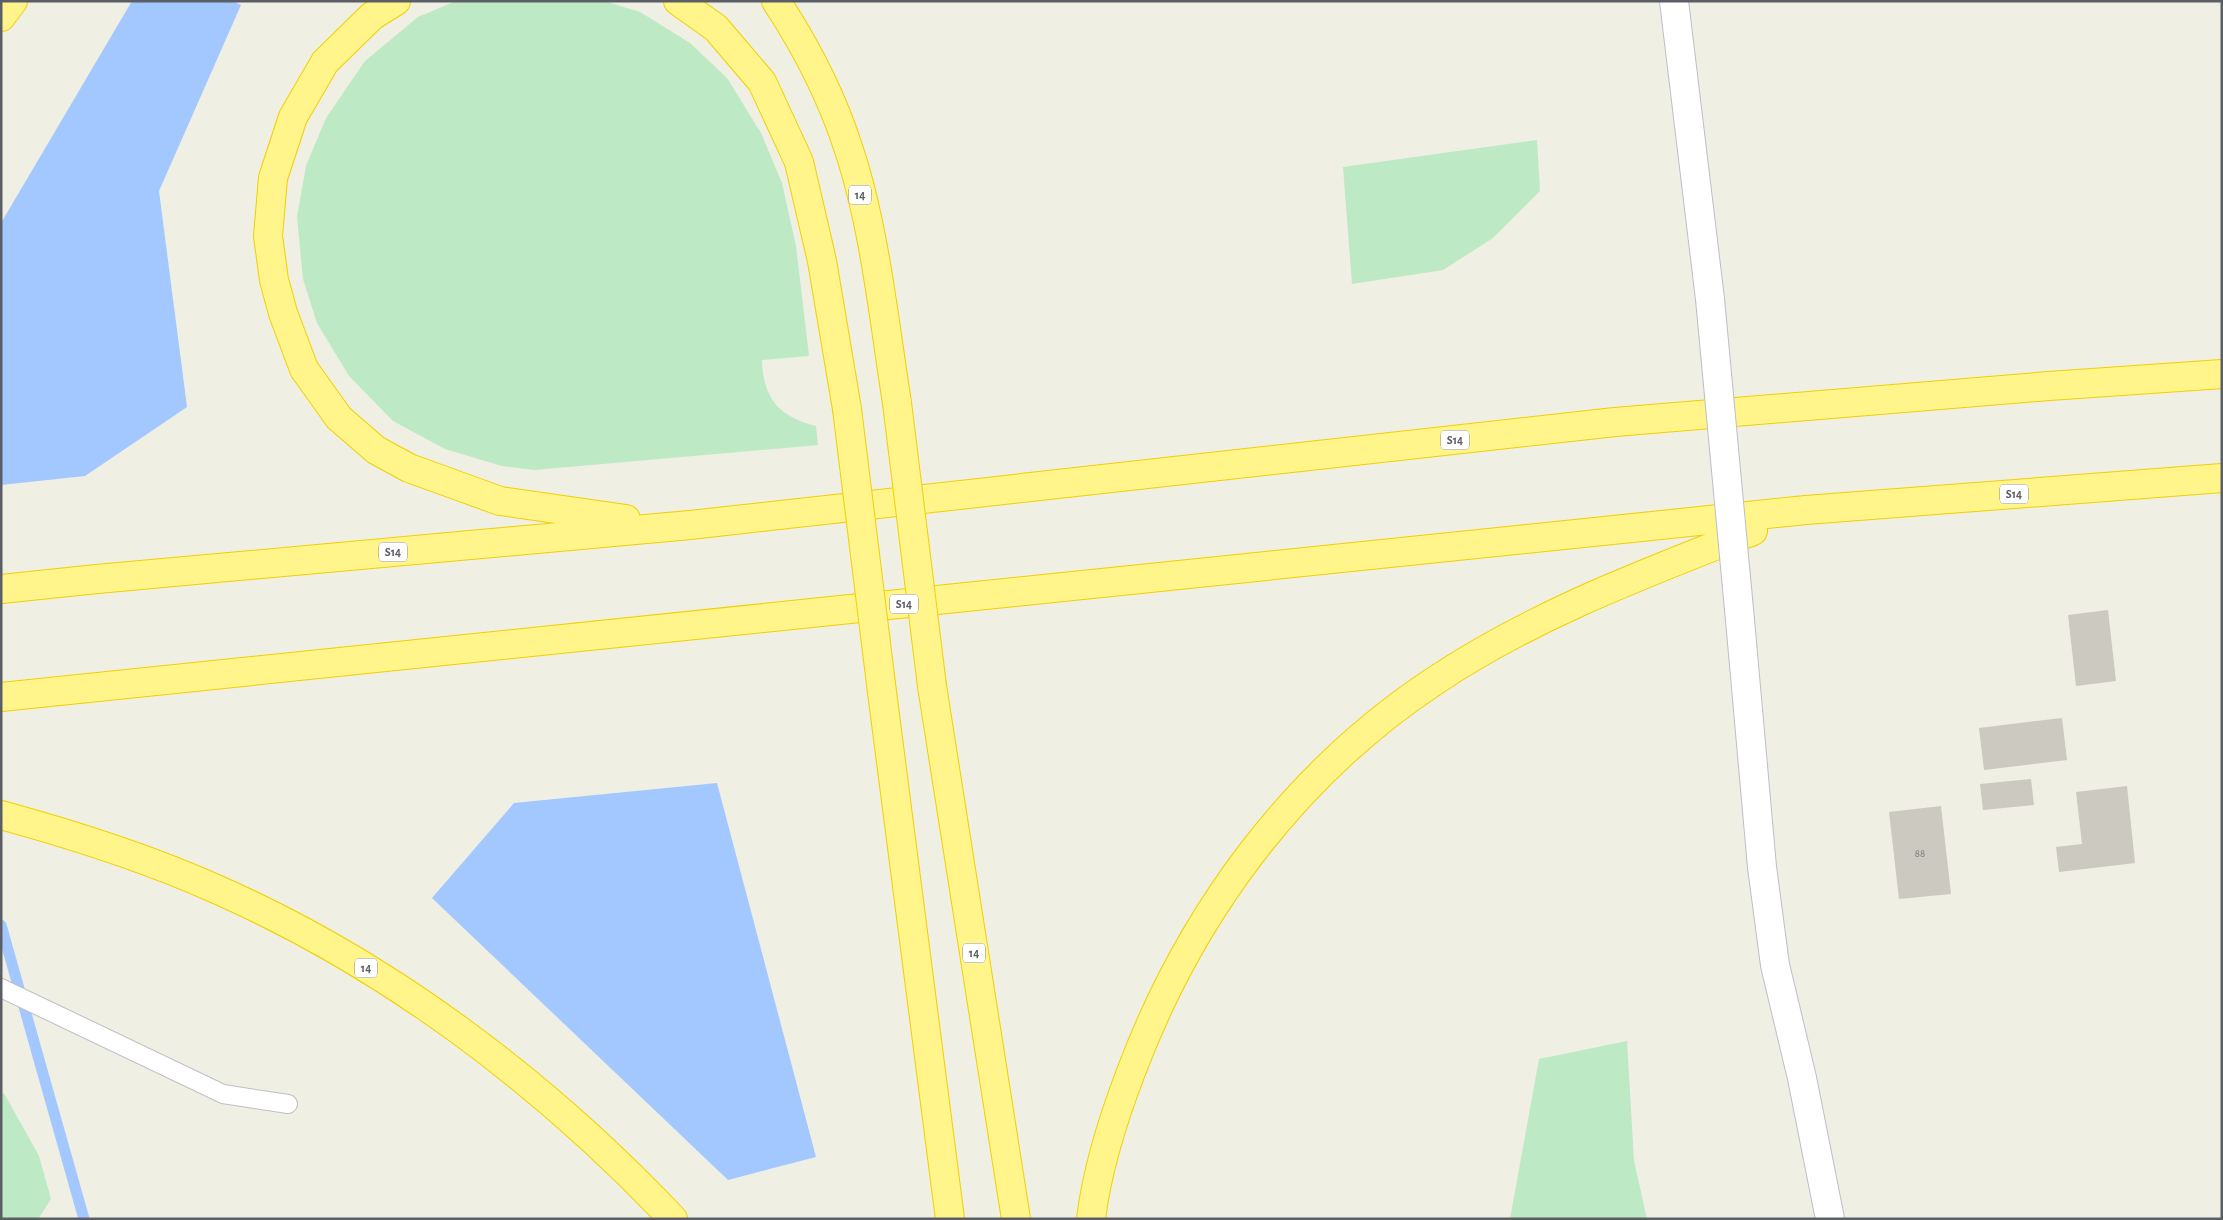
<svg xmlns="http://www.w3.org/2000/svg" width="2223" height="1220" font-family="'Alegreya Sans',sans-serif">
  <rect width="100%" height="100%" fill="#efefe3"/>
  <g fill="#bde9c4">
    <path d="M456 1H604L640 12 690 43 727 78 761 133 782 183 796 246 809 356 762 360C763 398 779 417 816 426L818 445 534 470 502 466 445 449 393 421 349 376 317 323 303 279 297 217 306 166 326 118 365 61 418 17Z"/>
    <path d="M1537 140 1540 191 1493 238 1443 270 1352 284 1343 167Z"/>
    <path d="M1627 1041 1634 1161 1647 1219H1510L1539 1059Z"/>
    <path d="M1 1091 5 1095 39 1156 51 1199 38 1219H1Z"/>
  </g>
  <g fill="#a3c8ff">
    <path d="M132 1H233L241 5 159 191 187 407 85 476 1 485V223Z"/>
    <path d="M717 783 816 1157 728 1180 432 898 514 803Z"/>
  </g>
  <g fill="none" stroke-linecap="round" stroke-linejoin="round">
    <path stroke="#a3c8ff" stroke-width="11" d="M1 925 84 1219"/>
  </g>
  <g fill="#cbc9c0">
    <path d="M2108 610 2116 681 2076 686 2068 615Z"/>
    <path d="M2062 718 2067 760 1984 770 1979 728Z"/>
    <path d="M2031 779 2034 805 1983 810 1980 784Z"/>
    <path d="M2127 786 2135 863 2059 872 2056 847 2082 844 2076 792Z"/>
    <path d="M1941 806 1951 894 1899 899 1889 812Z"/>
  </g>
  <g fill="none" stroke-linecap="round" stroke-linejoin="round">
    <defs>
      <path id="lane" d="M1 988 223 1094 288 1104"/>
      <g id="street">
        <path d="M1674 1 1710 299"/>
        <path d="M1740 620 1762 867 1775 965 1802 1078 1830 1219"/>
      </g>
      <g id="highway">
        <path d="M396 1 372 16 325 62 293 117 273 178 268 236 274 280 283 313 304 369 339 418 376 450 409 468 500 501 626 519"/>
        <path d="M678 1 716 28 762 82 799 162 822 261 847 409"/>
        <path d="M776 1C807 48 832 97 849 150 875 229 884 321 897 403"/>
        <path d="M1 17 13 1"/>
        <path d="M1 589 97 579 690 525 1615 422 2049 386 2222 374"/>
        <path d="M932 686 1016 1219"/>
        <path d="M882 692 950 1219"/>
        <path d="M1 697 1806 510 2222 478"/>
        <path d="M1 815C74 835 147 858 216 889 389 965 544 1083 673 1219"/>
        <path d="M1091 1219C1097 1169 1113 1119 1131 1072 1190 915 1292 776 1433 682 1531 616 1643 574 1753 531"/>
      </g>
    </defs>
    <use href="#lane" stroke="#bdbfc6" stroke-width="20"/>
    <use href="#street" stroke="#bdbfc6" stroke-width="30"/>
    <use href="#highway" stroke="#f2cf00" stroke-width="30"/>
    <use href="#lane" stroke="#fff" stroke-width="18"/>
    <use href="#street" stroke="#fff" stroke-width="28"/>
    <use href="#highway" stroke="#fff58a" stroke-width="28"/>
    <defs>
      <path id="street-bridge" d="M1710 299 1740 620"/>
      <g id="highway-bridge">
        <path d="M897 403 932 686"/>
        <path d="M847 409 882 692"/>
      </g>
    </defs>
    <use href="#street-bridge" stroke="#bdbfc6" stroke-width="30" stroke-linecap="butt"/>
    <use href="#highway-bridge" stroke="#f2cf00" stroke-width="30" stroke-linecap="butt"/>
    <use href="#street-bridge" stroke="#fff" stroke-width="28"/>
    <use href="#highway-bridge" stroke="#fff58a" stroke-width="28"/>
  </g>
  <g text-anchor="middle" stroke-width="4.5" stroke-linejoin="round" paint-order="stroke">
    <g font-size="11" fill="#77797c">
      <text x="1920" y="857">88</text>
    </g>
    <g fill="#fff" stroke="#8c8e93" stroke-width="1">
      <rect x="849" y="185.5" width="22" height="19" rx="4"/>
      <rect x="1441" y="430.5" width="28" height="19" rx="4"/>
      <rect x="2000" y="484.5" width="28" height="19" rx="4"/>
      <rect x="379" y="542.5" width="28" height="19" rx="4"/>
      <rect x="890" y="594.5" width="28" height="19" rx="4"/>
      <rect x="963" y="943.5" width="22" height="19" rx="4"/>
      <rect x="355" y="958.5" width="22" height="19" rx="4"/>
    </g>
    <g font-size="12" font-weight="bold" fill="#5b5e65">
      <text x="860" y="199">14</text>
      <text x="1455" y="444">S14</text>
      <text x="2014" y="498">S14</text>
      <text x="393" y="556">S14</text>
      <text x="904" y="608">S14</text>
      <text x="974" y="957">14</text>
      <text x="366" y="972">14</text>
    </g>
  </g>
  <rect width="2223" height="1220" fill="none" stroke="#5b5e65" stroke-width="5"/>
</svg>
